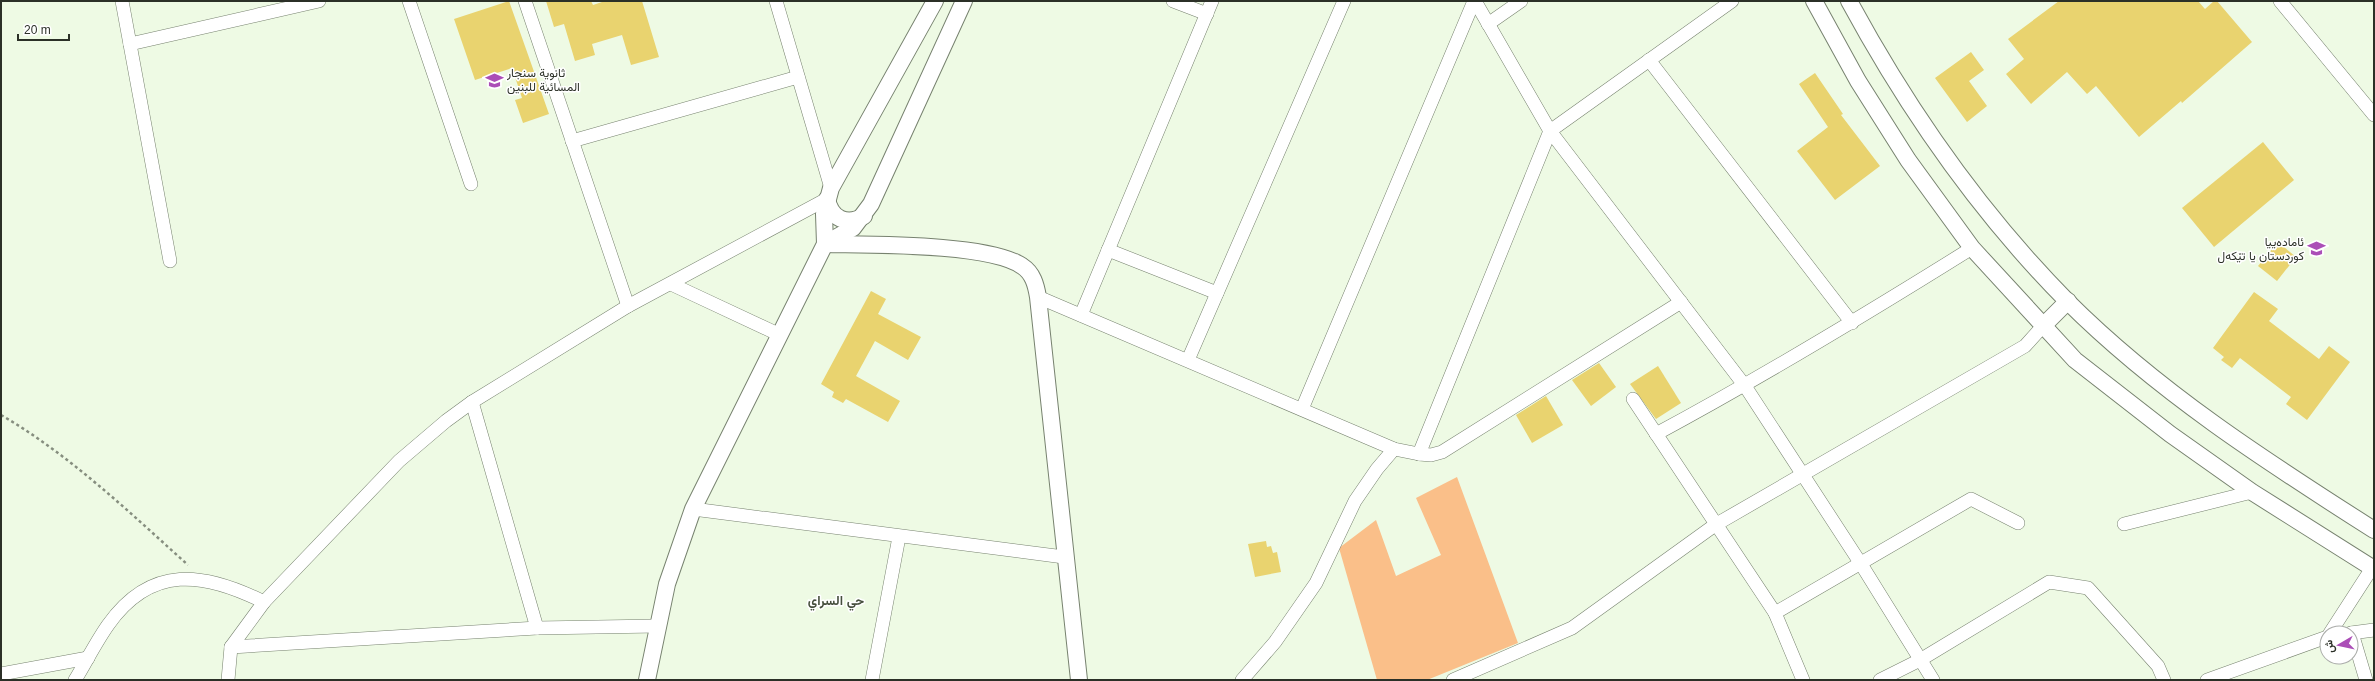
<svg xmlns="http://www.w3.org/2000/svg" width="2375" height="681" font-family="Arial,Vazirmatn,sans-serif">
  <rect width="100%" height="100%" fill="#eefae4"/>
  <path fill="#fabf89" d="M1457 477 1518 643 1427 680H1377L1339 548 1376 520 1396 576 1441 555 1416 498Z"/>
  <g fill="#e9d36f">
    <path d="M509 1 549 114 523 123 515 100 522 98 512 68 475 80 454 19Z"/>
    <path d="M546 1H591L593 5 605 1H642L659 57 631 65 622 35 592 44 595 55 575 61 564 24 554 27Z"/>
    <path d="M2059 1H2198L2205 9 2214 1H2217L2252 42 2182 103 2181 101 2139 137 2096 86 2087 94 2067 72 2031 104 2006 74 2024 59 2008 39Z"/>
    <path d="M1971 52 1984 70 1969 81 1987 106 1967 122 1935 78Z"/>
    <path d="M1815 73 1843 114 1841 115 1880 166 1835 200 1797 151 1828 127 1799 84Z"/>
    <path d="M2263 142 2294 180 2214 247 2182 208Z"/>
    <path d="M2278 242 2296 257 2277 281 2258 266Z"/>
    <path d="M871 291 886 299 878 314 921 337 908 360 875 341 856 376 900 401 888 422 846 399 843 403 832 397 834 392 821 384Z"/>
    <path d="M2254 292 2278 309 2269 321 2319 359 2329 346 2350 362 2307 420 2286 404 2291 397 2240 358 2232 368 2221 360 2224 357 2213 348Z"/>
    <path d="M1599 363 1616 387 1591 406 1572 380Z"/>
    <path d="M1658 366 1681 403 1656 419 1630 384Z"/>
    <path d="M1546 396 1563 425 1532 443 1516 415Z"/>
    <path d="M1266 541 1267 547 1271 546 1273 553 1277 552 1281 572 1255 577 1248 544Z"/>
  </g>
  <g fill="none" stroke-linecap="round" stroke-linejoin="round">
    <defs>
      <g id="minor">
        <path d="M122 1 170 261"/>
        <path d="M409 1 471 184"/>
        <path d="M525 1 628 306"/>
        <path d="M776 1 831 188"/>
        <path d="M1173 1 1207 14"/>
        <path d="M1475 1 1550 131 1745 386 1861 564 1933 680"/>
        <path d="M2280 1 2374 115"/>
        <path d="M1488 24 1521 1"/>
        <path d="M130 44 319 1"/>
        <path d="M1649 60 1852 323"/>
        <path d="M572 141 798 77"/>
        <path d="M1108 250 1217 293"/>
        <path d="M671 284 778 334"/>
        <path d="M1038 297 1394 449 1419 454 1550 131 1732 1"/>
        <path d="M1081 315 1212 1"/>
        <path d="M1188 360 1344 1"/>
        <path d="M1633 399 1775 613 1803 680"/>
        <path d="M472 402 537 628"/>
        <path d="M1302 409 1474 1"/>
        <path d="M1656 434C1764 376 1868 313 1972 248"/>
        <path d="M1419 454 1431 455 1442 452 1681 302"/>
        <path d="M693 509 1064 557"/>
        <path d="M2124 524 2252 492"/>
        <path d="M1775 613 1971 499 2018 523"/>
        <path d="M2330 633 2372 568"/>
        <path d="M2351 633 2374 630"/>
        <path d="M2352 633 2366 680"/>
        <path d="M231 647 537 628 657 626"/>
        <path d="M1 674 88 658"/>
        <path d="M75 680C86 662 96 642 108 625 151 564 204 572 264 602"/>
        <path d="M228 680 231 647 264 602 399 461 446 421 472 402 628 306 827 199"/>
        <path d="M872 680 899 537"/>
        <path d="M1242 680 1275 642 1316 583 1355 501 1377 469 1394 449"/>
        <path d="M1453 680 1572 628 1715 525 2025 346 2043 326"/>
        <path d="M1880 680 1920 660 2049 582 2088 588 2158 666 2164 680"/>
        <path d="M2207 680 2327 637"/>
      </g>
      <g id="tertiary">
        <path d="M1814 1 1858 81 1908 160 1972 248 2075 360 2170 434 2252 492 2374 569"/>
        <path d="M1849 1C1908 110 1980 213 2067 301 2157 391 2267 462 2374 530"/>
        <path d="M827 199C831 219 847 226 864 216"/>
        <path d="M826 243 853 228 871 204 964 1"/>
        <path d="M825 244C869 245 988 243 1022 266 1033 273 1036 285 1038 297L1079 680"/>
        <path d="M2043 326 2068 301"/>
        <path d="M647 680 667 584 693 509 825 244 824 214 831 188 935 1"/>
      </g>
    </defs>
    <use href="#minor" stroke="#77826f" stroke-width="14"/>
    <use href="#tertiary" stroke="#77826f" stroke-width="18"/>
    <path stroke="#868e7f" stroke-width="2.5" stroke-dasharray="3 3" stroke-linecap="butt" d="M1 415C70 455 129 512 188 565"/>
    <use href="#minor" stroke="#fff" stroke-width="13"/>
    <use href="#tertiary" stroke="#fff" stroke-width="16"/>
  </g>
  <defs>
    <symbol id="school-bare" viewBox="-9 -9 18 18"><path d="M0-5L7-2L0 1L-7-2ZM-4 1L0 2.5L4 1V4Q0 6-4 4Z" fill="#ab4eb7" stroke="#fff" stroke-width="2.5" paint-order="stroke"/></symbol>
  </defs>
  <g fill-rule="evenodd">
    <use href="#school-bare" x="482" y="68" width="25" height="25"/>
    <use href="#school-bare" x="2304" y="236" width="25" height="25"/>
  </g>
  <g text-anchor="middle" stroke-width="3" stroke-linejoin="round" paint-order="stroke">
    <g font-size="12" fill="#2b3027" stroke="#fff" text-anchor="start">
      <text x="507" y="77">ثانوية سنجار<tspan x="507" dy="14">المسائية للبنين</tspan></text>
      <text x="2304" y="246" text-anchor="end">ئامادەییا<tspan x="2304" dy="14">کوردستان یا تێکەل</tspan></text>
    </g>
    <g font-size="13" font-weight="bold" fill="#464f3d" stroke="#fff">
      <text x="836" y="605">حي السراي</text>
    </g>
  </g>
  <rect width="2375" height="681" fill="none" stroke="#2b3027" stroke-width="4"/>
  <g transform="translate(2339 645) rotate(261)"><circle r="19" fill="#ffffff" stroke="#aaaca9"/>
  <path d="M0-3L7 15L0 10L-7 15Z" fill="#ab4eb7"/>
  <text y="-6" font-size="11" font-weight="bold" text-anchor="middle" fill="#2b3027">ش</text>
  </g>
  <path d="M18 34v6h51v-6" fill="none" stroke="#2b3027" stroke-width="2"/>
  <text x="24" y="34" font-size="12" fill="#2b3027" stroke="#ffffff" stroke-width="3" paint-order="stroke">20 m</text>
</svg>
